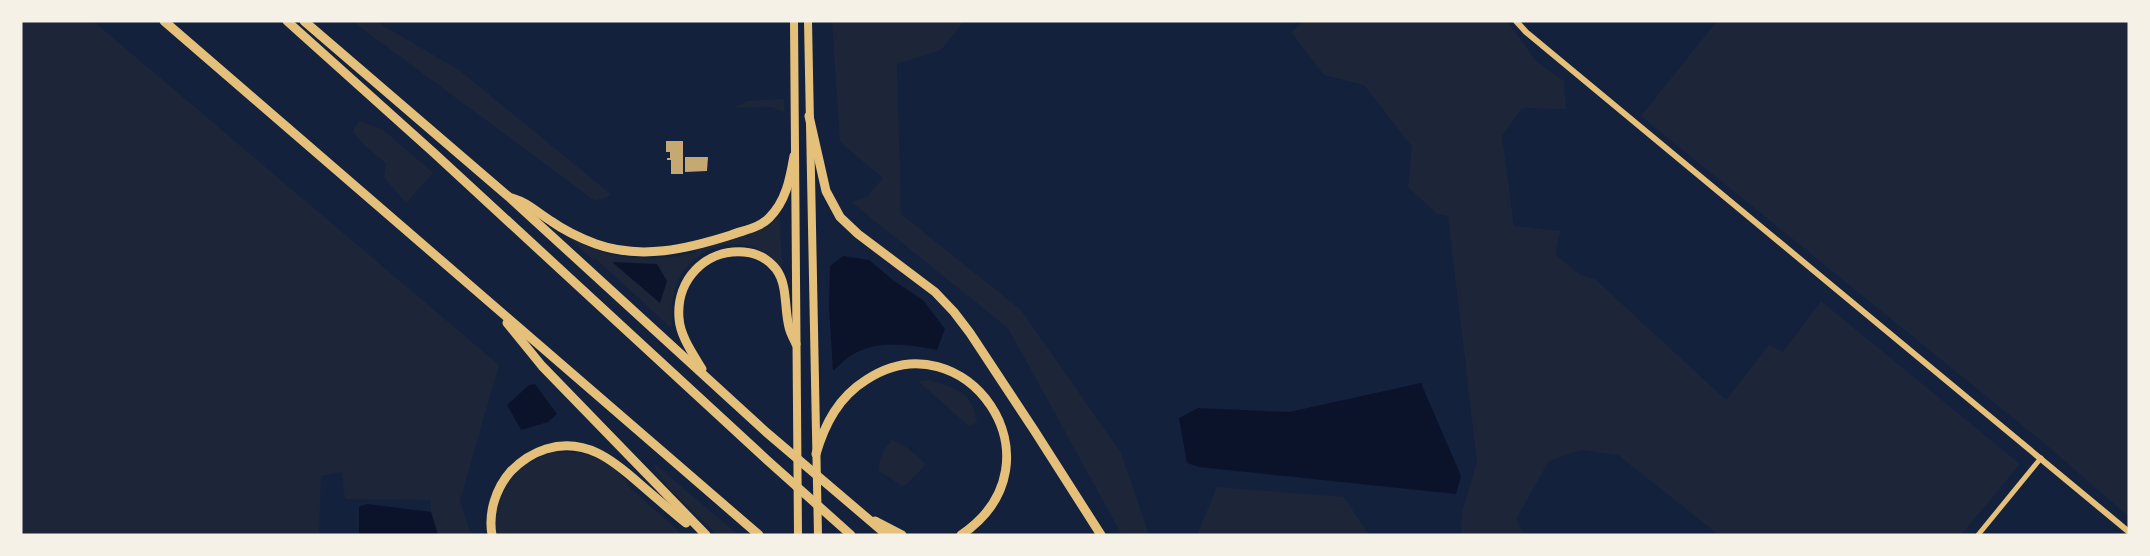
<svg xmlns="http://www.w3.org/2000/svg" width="2150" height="556" font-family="Lato,sans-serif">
  <rect width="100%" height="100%" fill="#14213d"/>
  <g fill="#1d2539">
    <path d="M21 21H93L499 365 460 501 471 535H438L431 512 430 500 345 499 342 472 321 476 319 535H21Z"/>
    <path d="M352 21H375L459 70 612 195 595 201Z"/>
    <path d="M832 21H964L941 50 897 64 901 214 1021 310 1121 453 1149 535H1122L1008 328 851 202 867 197 883 178 840 142Z"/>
    <path d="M1305 21H1507L1536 61 1564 81 1566 109 1522 108 1502 136 1514 226 1560 231 1555 254 1580 275 1595 279 1726 400 1769 345 1783 352 1821 301 2020 464 1961 535H1719L1618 455 1581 450 1549 461 1516 519 1524 535H1461L1462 513 1477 461 1448 216 1437 214 1408 187 1412 147 1364 85 1324 75 1291 32Z"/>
    <path d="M1717 21H2129V517L2050 448 1641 116Z"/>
    <path d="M784 99V112L771 107 735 108 736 106 748 101Z"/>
    <path d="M359 121 382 129 433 173 406 203 384 177 386 163 362 143 353 131Z"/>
    <path d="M780 216 782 270C759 233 704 237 681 275 672 291 671 307 672 325L670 327 596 259 593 260 568 237 596 248V250C628 261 663 261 696 252L695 250C725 241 754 234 780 216Z"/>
    <path d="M929 380C956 389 972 391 977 422L969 426 918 381Z"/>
    <path d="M892 440 909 449 926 464 907 484 902 486 879 471C879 458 883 450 892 440Z"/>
    <path d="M558 451 559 453C586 450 618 462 630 488L683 535H496C488 491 518 460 558 451Z"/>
    <path d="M656 465 738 535H717L669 488 654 467Z"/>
    <path d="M1217 487 1344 497 1369 535H1197Z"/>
  </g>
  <g fill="#0b132b">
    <path d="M843 256 869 260 893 280 923 300 945 329 937 350C909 345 879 339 852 355 845 359 839 366 833 371L829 306 830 266Z"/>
    <path d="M612 262 657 264 667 281 660 303Z"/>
    <path d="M1421 383 1461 476 1456 494 1199 467 1187 463 1179 418 1198 408 1289 412Z"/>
    <path d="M535 384 557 414 548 422 521 430 507 405 529 385Z"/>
    <path d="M367 504 431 512 438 535H359V507Z"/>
  </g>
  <g fill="#c6a872">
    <path d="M666 141H683V174H671V160H667V158H670V152H666Z"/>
    <path d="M685 157H708L707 171 685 172Z"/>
  </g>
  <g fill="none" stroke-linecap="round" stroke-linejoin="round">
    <path stroke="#e5c07b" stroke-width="5" d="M1978 535 2041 458"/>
    <path stroke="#e5c07b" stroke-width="6" d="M1516 21 1526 32 2129 532"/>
    <g stroke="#e5c07b" stroke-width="8">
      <path d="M794 21 798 535"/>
      <path d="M808 21 818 535"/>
    </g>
    <g stroke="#e5c07b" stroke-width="9">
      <path d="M164 21 759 535"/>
      <path d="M287 21 434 153 767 460 851 535"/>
      <path d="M304 21 509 197 766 432 887 535"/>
      <path d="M809 116 826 191 840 217 858 234 935 292 954 312 970 333 1034 430 1101 535"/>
      <path d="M512 198C529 203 536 212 551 221 565 231 580 238 596 244 641 260 687 249 731 235 744 230 759 228 769 218 786 201 790 179 794 156"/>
      <path d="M507 323 542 366 706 535"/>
      <path d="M702 369C693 354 680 336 679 318 676 280 705 249 744 252 756 253 768 259 776 269 788 285 784 308 789 327 790 333 794 339 796 344"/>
      <path d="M816 454C825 423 839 397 866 380 964 315 1069 462 961 535"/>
      <path d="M875 521 902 535"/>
      <path d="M492 535C488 512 496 488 511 471 521 461 533 453 546 449 585 437 613 460 640 484 655 497 670 510 686 523"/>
    </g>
  </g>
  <rect width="2150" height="556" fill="none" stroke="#f6f1e7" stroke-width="45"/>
</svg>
